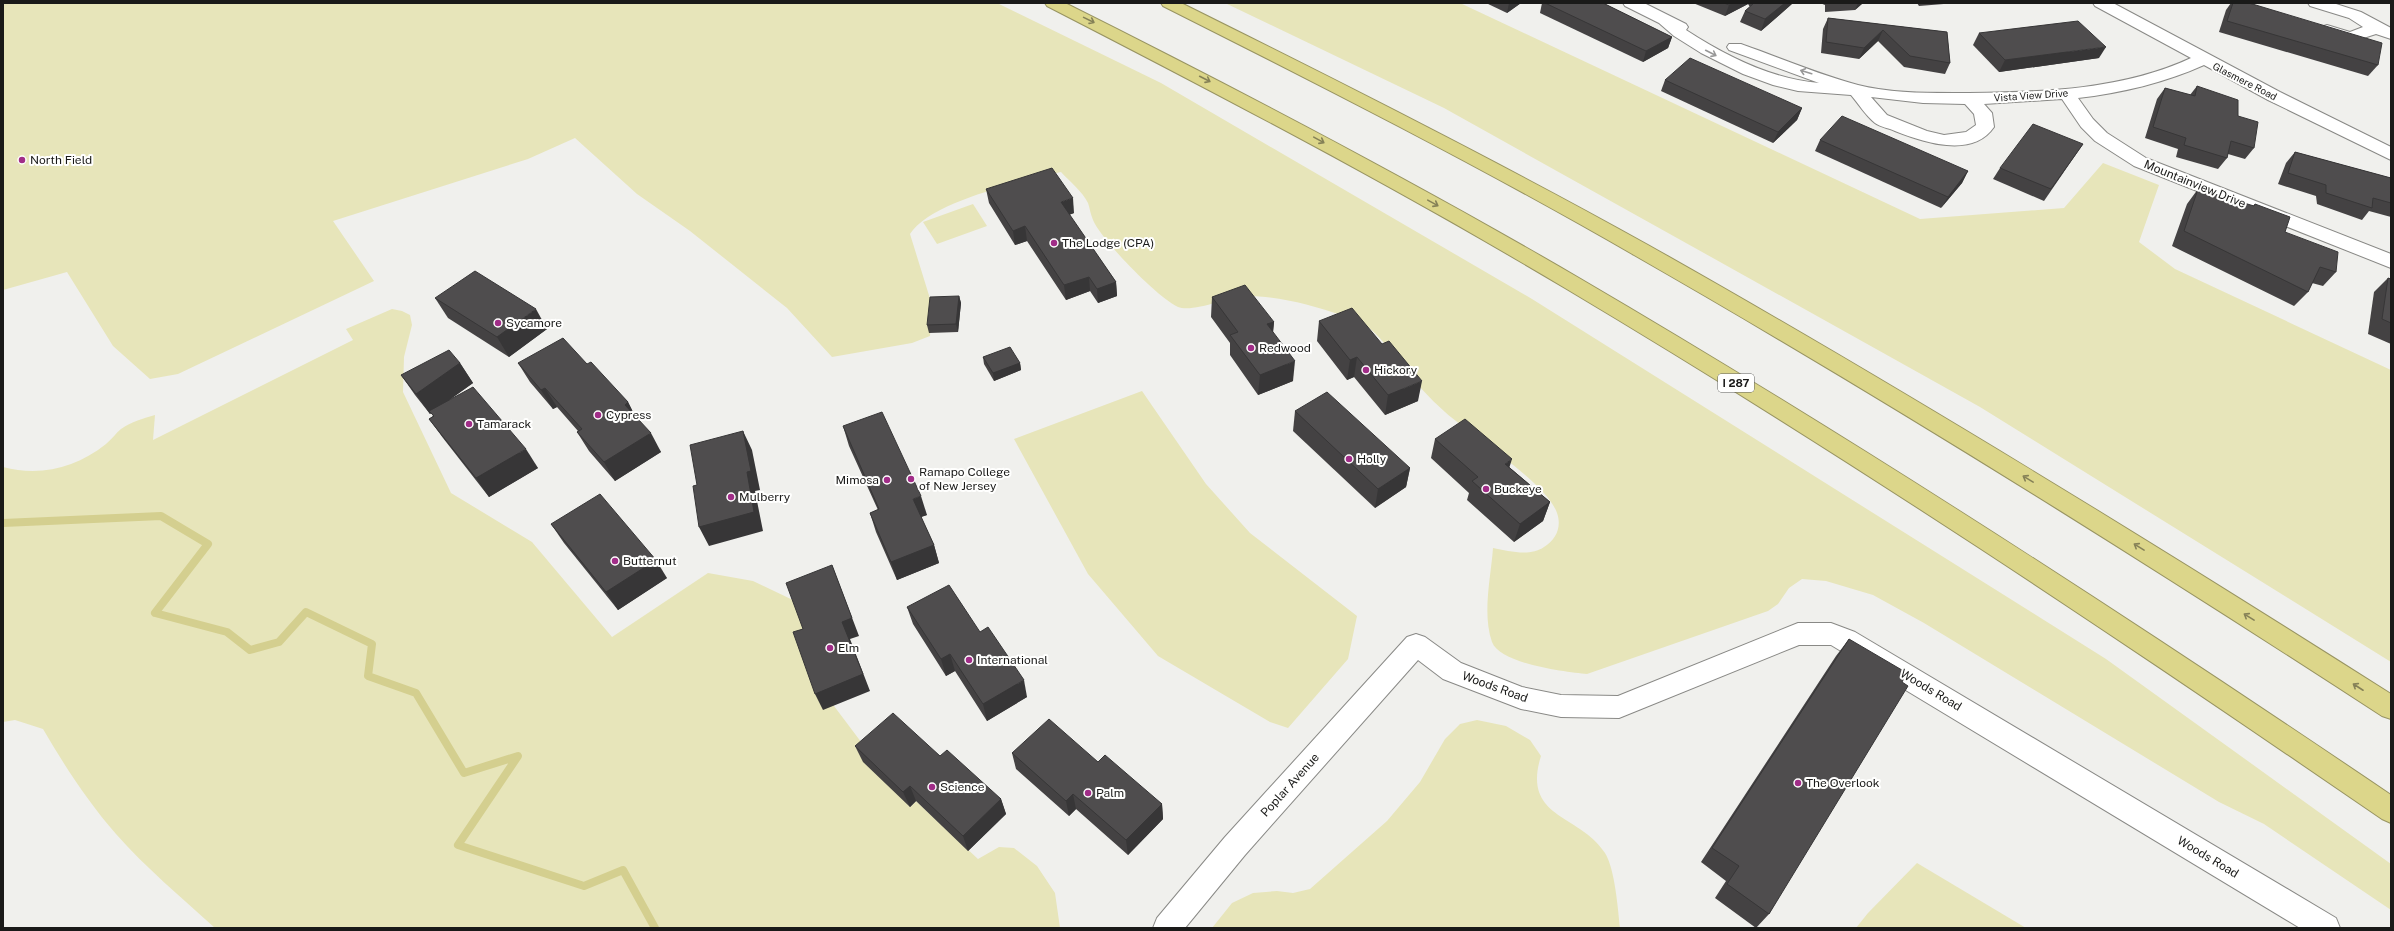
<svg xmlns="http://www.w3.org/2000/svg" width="2394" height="931" font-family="'Public Sans',sans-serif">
  <rect width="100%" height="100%" fill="#f0f0ed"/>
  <g fill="#e7e5ba">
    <path d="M3 3H997L1161 83 1532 299 2106 659 2391 864V910L2264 824 2219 802 1924 623 1873 595 1826 581 1802 579 1789 588 1778 604 1768 611 1587 674C1566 672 1500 664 1492 642 1482 613 1491 577 1493 548 1509 551 1530 557 1544 547 1556 540 1562 527 1557 513 1547 483 1471 435 1445 412 1429 398 1415 382 1402 366 1391 352 1380 335 1365 325 1358 321 1348 318 1341 315 1312 305 1277 296 1247 296 1227 297 1193 313 1178 307 1157 297 1106 244 1095 224 1091 217 1090 209 1088 203 1083 192 1069 181 1061 172 1023 181 931 201 910 234L932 305 930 336 912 343 832 357 787 308 690 231 637 194 575 138 528 159 333 221 374 281 178 374 150 379 113 346 67 272 3 290Z"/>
    <path d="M1225 3H1460L1920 219 2064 208 2103 163 2159 185 2139 242 2175 269 2391 370V662L1980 407 1444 108Z"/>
    <path d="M973 204 987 226 937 244 923 222Z"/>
    <path d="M392 309 402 311 410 315 412 325 404 357 403 392 451 493 532 542 612 637 708 573 753 581 795 601 834 706 910 807 916 801 978 859 999 847 1014 848 1037 866 1055 893 1060 928H215C182 898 145 867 116 834 88 802 64 765 43 729L15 720 3 722V467C40 477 76 468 106 444 112 439 116 433 121 429 131 422 144 418 155 415L153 440 353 340 346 329Z"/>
    <path d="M1142 391 1206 484 1250 533 1357 616 1348 659 1288 728 1270 722 1158 656 1088 574 1014 439Z"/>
    <path d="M1477 720 1506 726 1530 740 1541 756C1521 819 1581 814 1605 853 1615 869 1618 909 1620 928H1212L1232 903 1253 893 1277 891 1293 893 1310 889 1387 821 1420 782 1445 739 1460 724Z"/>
    <path d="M1917 863 2026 928H1856L1868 913Z"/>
  </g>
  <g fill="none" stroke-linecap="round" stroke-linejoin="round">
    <path stroke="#d4cf8f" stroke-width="8" d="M3 523 161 516 208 544 155 613 227 632 250 650 279 642 306 612 372 644 368 676 416 693 464 773 518 756 458 845 584 886 623 870 655 928"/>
    <defs>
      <g id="minor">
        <path d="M1623 3H1644L1686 24 1688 27 1686 30C1726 56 1771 79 1819 83L1729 50 1727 47 1729 44H1741C1778 57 1820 75 1858 85 1893 94 1933 93 1969 93 2044 92 2122 90 2191 58L2095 6 2093 3H2113L2280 92 2391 147V160L2268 100 2204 65C2164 83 2121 93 2078 98L2093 119 2107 133 2146 158 2391 254V268L2134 166 2095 141 2081 127 2062 99 1984 104 1992 113 1994 127C1972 159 1923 142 1895 131 1889 128 1880 127 1875 123 1866 116 1858 103 1851 95L1798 91 1773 85 1743 74 1701 53 1674 36 1659 23 1625 6ZM1871 97 1923 103 1965 104 1974 114 1976 125 1966 132 1944 135 1927 131 1887 115Z"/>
        <path d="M2308 3H2333L2361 12 2391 28V39L2376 34 2351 42 2321 33 2319 30 2321 27 2327 25 2350 32 2363 27 2349 18 2310 6Z"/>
        <path d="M1798 623H1831L1855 632 2336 918 2340 928H2300L1831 645H1799L1619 718 1561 717 1521 709 1443 679 1418 660 1245 855 1185 928H1153L1157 918 1225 837 1407 637 1416 634 1425 637 1461 663 1522 687 1561 695 1618 696Z"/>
      </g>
      <g id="highway">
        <path d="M1045 3H1065C1239 90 1411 180 1579 278 1856 440 2125 615 2391 795V823L2382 819C2114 635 1844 454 1565 288 1396 187 1222 96 1047 6Z"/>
        <path d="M1161 3H1181C1338 81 1495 160 1648 245 1900 387 2147 539 2391 694V719L2382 716C2136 556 1888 400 1634 255 1480 166 1322 86 1163 6Z"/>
      </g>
    </defs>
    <use href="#minor" stroke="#898986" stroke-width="2"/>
    <use href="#highway" stroke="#989462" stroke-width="2"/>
    <use href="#minor" fill="#fff" fill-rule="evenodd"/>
    <use href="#highway" fill="#dcd68a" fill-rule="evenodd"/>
  </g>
  <g fill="#444243">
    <path d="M1486 3H1521L1507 13Z"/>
    <path d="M1542 3H1603L1672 37 1668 48 1643 62 1540 13Z"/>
    <path d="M1693 3H1793L1761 31 1740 22 1745 11 1750 7 1748 4 1725 16Z"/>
    <path d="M1820 3H1863L1855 10 1825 12V5Z"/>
    <path d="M1917 3H1956L1919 6Z"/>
    <path d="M2231 3H2249L2378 65 2368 76 2219 32 2226 10Z"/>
    <path d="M1828 18 1947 32 1950 63 1945 74 1904 67 1878 41 1859 59 1821 53 1823 29Z"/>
    <path d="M1979 33 2099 58 1999 72 1973 45Z"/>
    <path d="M1665 80 1802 108 1797 120 1773 143 1661 91Z"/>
    <path d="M2197 86 2238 116 2254 148 2245 159 2228 154 2227 158 2218 169 2176 157 2178 149 2145 138 2157 99 2165 88 2190 95Z"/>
    <path d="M1820 140 1968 171 1962 183 1941 208 1815 151Z"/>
    <path d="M2083 144 2044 201 1993 179 2000 168Z"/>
    <path d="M2295 152 2391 178V217L2369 211 2362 220 2317 204 2316 196 2278 184 2286 163Z"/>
    <path d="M986 189 1074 213 1069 215 1116 282 1117 296 1098 303 1090 291 1066 300 1027 241 1015 245 989 203Z"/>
    <path d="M2198 189 2253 206 2255 204 2285 232 2336 272 2323 286 2312 283 2308 292 2294 306 2172 246 2187 204Z"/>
    <path d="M2388 278 2391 279V344L2368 334 2374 292Z"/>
    <path d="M959 296 961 303 958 332 929 333 927 325Z"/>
    <path d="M1212 297 1274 322 1273 332 1293 381 1258 395 1230 355V343L1211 317Z"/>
    <path d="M435 298 547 329 509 357 448 318Z"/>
    <path d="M1319 321 1418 401 1385 415 1354 377 1347 380 1317 341Z"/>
    <path d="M983 357 1020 363 1021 370 994 381 984 364Z"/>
    <path d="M460 363 473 383 449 400 538 468 489 497 443 438 429 419 433 416 431 413 430 414 415 395 401 375Z"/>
    <path d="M518 363 587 364 628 402 635 416 661 452 615 481 589 451 577 432 578 431 557 407 553 409 530 382Z"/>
    <path d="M1295 411 1410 468 1406 487 1375 508 1293 431Z"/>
    <path d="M843 426 927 515 921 517 934 545 939 563 897 580 876 532 870 513 878 510 849 446Z"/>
    <path d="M1435 439 1509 467 1550 502 1543 521 1514 542 1467 500 1469 493 1431 458Z"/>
    <path d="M551 524 667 578 618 610 564 543Z"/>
    <path d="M907 607 980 632 1027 697 987 721 955 671 946 676 913 624Z"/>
    <path d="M1849 639 1902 682 1769 914 1756 928 1715 898 1726 881 1701 862 1836 656Z"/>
    <path d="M855 746 940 756 1001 799 1006 814 968 851 916 801 910 807 863 762Z"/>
    <path d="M1012 753 1098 762 1162 804 1163 819 1128 855 1076 809 1069 816 1016 769Z"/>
  </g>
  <g fill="#373637">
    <path d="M1509 3H1521L1507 13Z"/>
    <path d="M1733 3H1748V4L1725 16 1729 5Z"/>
    <path d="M1785 3H1793L1761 31 1765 19Z"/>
    <path d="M1858 3H1863L1855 10Z"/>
    <path d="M1883 30 1878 41 1859 59 1864 48Z"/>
    <path d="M1672 37 1668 48 1643 62 1646 51Z"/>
    <path d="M2106 47 2099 58 1999 72 2005 60Z"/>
    <path d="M1802 108 1797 120 1773 143 1778 132Z"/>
    <path d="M1968 171 1962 183 1941 208 1948 197Z"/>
    <path d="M1073 198 1074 213 1062 217 1061 202Z"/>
    <path d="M1025 226 1027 241 1015 245 1013 231Z"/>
    <path d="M1089 277 1090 291 1066 300 1064 285Z"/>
    <path d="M1116 282 1117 296 1098 303 1097 289Z"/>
    <path d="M959 296 961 303 958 332 956 324Z"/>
    <path d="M536 309 547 329 509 357 497 337Z"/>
    <path d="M1274 322 1272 342 1267 324Z"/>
    <path d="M1357 357 1354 377 1347 380 1350 360Z"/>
    <path d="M1295 361 1293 381 1258 395 1260 375Z"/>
    <path d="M460 363 473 383 430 414 416 394Z"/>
    <path d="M1020 363 1021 370 994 381 993 373Z"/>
    <path d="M1422 381 1418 401 1385 415 1388 395Z"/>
    <path d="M545 388 557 407 553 409 541 390Z"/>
    <path d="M628 402 638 422 625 405Z"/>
    <path d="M743 431 752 450 760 490 755 491 763 531 709 546 699 527Z"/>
    <path d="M651 433 661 452 615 481 604 462Z"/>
    <path d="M526 449 538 468 489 497 476 478Z"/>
    <path d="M1512 459 1506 478 1505 464Z"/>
    <path d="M1410 468 1406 487 1375 508 1378 489Z"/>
    <path d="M921 496 927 515 918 518 913 499Z"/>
    <path d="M1550 502 1543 521 1514 542 1520 524Z"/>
    <path d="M934 545 939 563 897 580 891 562Z"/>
    <path d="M656 560 667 578 618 610 606 592Z"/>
    <path d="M832 565 859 636 850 639 870 691 823 710 815 694Z"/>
    <path d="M950 654 955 671 946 676 941 659Z"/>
    <path d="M1024 680 1027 697 987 721 983 704Z"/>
    <path d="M910 786 916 801 910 807 903 792Z"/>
    <path d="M1073 794 1076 809 1069 816 1066 801Z"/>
    <path d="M1001 799 1006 814 968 851 963 836Z"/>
    <path d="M1162 804 1163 819 1128 855 1126 840Z"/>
  </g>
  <g fill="#4f4d4e" stroke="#373637">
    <path d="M1545 3H1603L1672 37 1646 51Z"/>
    <path d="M1724 3H1733L1729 5Z"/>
    <path d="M1754 3H1785L1765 19 1745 11Z"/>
    <path d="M2233 3H2249L2382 43 2378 65 2227 21Z"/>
    <path d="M1828 18 1947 32 1950 63 1910 56 1883 30 1864 48 1826 42Z"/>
    <path d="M2078 21 2106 47 2005 60 1979 33Z"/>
    <path d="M1690 58 1802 108 1778 132 1665 80Z"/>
    <path d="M2197 86 2238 100V116L2258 122 2254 148 2231 141 2227 158 2184 145 2186 138 2153 127 2165 88 2195 96Z"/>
    <path d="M1842 116 1968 171 1948 197 1820 140Z"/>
    <path d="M2033 124 2083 144 2051 189 2000 168Z"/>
    <path d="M2295 152 2391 178V203L2373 198 2372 208 2326 193V185L2288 173Z"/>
    <path d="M1052 168 1073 198 1061 202 1116 282 1097 289 1089 277 1064 285 1025 226 1013 231 986 189Z"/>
    <path d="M2198 189 2254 206 2255 204 2290 217 2285 232 2338 252 2336 272 2320 267 2308 292 2184 231Z"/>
    <path d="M475 271 536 309 497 337 435 298Z"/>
    <path d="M2388 278 2391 279V323L2382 319Z"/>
    <path d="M1245 285 1274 322 1267 324 1295 361 1260 375 1230 335 1238 332 1212 297Z"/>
    <path d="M959 296 956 324 927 325 930 297Z"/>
    <path d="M1352 308 1382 344 1389 341 1422 381 1388 395 1357 357 1350 360 1319 321Z"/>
    <path d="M563 338 587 364 591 362 628 402 625 405 651 433 604 462 577 432 582 429 545 388 541 390 518 363Z"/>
    <path d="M1010 347 1020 363 993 373 983 357Z"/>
    <path d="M449 350 460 363 416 394 401 375Z"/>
    <path d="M473 387 526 449 476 478 429 419 434 416 429 411Z"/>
    <path d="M1327 392 1410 468 1378 489 1295 411Z"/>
    <path d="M882 412 921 496 913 499 934 545 891 562 870 513 879 509 843 426Z"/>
    <path d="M1465 419 1512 459 1505 464 1550 502 1520 524 1472 481 1478 477 1435 439Z"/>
    <path d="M743 431 751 471 747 472 754 512 699 527 693 486 697 485 690 445Z"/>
    <path d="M600 494 656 560 606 592 551 524Z"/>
    <path d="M832 565 852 618 842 622 863 674 815 694 793 632 803 629 786 583Z"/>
    <path d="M949 585 980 632 988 627 1024 680 983 704 950 654 941 659 907 607Z"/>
    <path d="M1849 639 1907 673 1902 682 1908 686 1769 914 1727 884 1739 866 1712 848Z"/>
    <path d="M893 713 940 756 947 750 1001 799 963 836 910 786 903 792 855 746Z"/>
    <path d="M1049 719 1098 762 1105 755 1162 804 1126 840 1073 794 1066 801 1012 753Z"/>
  </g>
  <defs><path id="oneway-shaft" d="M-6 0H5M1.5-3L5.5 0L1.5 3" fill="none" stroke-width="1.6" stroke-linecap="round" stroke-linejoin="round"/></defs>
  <g stroke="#858157">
    <use href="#oneway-shaft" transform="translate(1089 20) rotate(26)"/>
    <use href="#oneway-shaft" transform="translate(1205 79) rotate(27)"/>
    <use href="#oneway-shaft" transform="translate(1319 140) rotate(29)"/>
    <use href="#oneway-shaft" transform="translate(1433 203) rotate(29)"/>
    <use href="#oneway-shaft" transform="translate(2028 479) rotate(-149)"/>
    <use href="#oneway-shaft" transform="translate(2139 547) rotate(-148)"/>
    <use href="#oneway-shaft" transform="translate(2249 617) rotate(-148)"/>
    <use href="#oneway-shaft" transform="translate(2358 687) rotate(-147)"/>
  </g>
  <g stroke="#989898">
    <use href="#oneway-shaft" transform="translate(1711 53) rotate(27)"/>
    <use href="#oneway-shaft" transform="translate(1806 72) rotate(-163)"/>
  </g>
  <g fill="#a12d88" stroke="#fffffe" stroke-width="1.5">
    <circle cx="22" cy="160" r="4"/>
    <circle cx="1054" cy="243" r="4"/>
    <circle cx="498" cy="323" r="4"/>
    <circle cx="1251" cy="348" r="4"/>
    <circle cx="1366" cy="370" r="4"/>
    <circle cx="598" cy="415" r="4"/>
    <circle cx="469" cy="424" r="4"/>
    <circle cx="1349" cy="459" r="4"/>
    <circle cx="911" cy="479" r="4"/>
    <circle cx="887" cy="480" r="4"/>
    <circle cx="1486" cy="489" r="4"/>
    <circle cx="731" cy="497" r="4"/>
    <circle cx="615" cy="561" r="4"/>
    <circle cx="830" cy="648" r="4"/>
    <circle cx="969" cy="660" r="4"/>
    <circle cx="1798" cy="783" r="4"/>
    <circle cx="932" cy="787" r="4"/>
    <circle cx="1088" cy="793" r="4"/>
  </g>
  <g text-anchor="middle" stroke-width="4" stroke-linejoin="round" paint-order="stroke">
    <g font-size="10" fill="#1a1a19" stroke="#fffffe">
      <text transform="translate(2245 81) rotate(27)" y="4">Glasmere Road</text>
      <text transform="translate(2031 95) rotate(-4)" y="4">Vista View Drive</text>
    </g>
    <rect fill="#fffffe" stroke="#5f5f5e" stroke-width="1" x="1718" y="374" width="36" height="18" rx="3"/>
    <g font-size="11" font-weight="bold" fill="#1a1a19">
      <text x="1736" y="387">I 287</text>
    </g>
    <g font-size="12" fill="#1a1a19" stroke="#fffffe" text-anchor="start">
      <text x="30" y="164">North Field</text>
      <text x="1062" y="247">The Lodge (CPA)</text>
      <text x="506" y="327">Sycamore</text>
      <text x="1259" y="352">Redwood</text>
      <text x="1374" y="374">Hickory</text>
      <text x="606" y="419">Cypress</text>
      <text x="477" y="428">Tamarack</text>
      <text x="1357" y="463">Holly</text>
      <text x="919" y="476">Ramapo College<tspan x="919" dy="14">of New Jersey</tspan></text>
      <text x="879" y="484" text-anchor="end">Mimosa</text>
      <text x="1494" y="493">Buckeye</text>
      <text x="739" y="501">Mulberry</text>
      <text x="623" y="565">Butternut</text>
      <text x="838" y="652">Elm</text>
      <text x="977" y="664">International</text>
      <text x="1806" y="787">The Overlook</text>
      <text x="940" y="791">Science</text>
      <text x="1096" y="797">Palm</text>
    </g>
    <g font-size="12" fill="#1a1a19" stroke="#fffffe">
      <text transform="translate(2195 184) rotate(22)" y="4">Mountainview Drive</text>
      <text transform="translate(1495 687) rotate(20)" y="4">Woods Road</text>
      <text transform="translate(1931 690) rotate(31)" y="4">Woods Road</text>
      <text transform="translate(1290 785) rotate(-48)" y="4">Poplar Avenue</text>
      <text transform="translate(2208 857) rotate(31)" y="4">Woods Road</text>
    </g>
  </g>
  <rect width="2394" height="931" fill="none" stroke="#1a1a19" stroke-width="8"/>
</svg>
